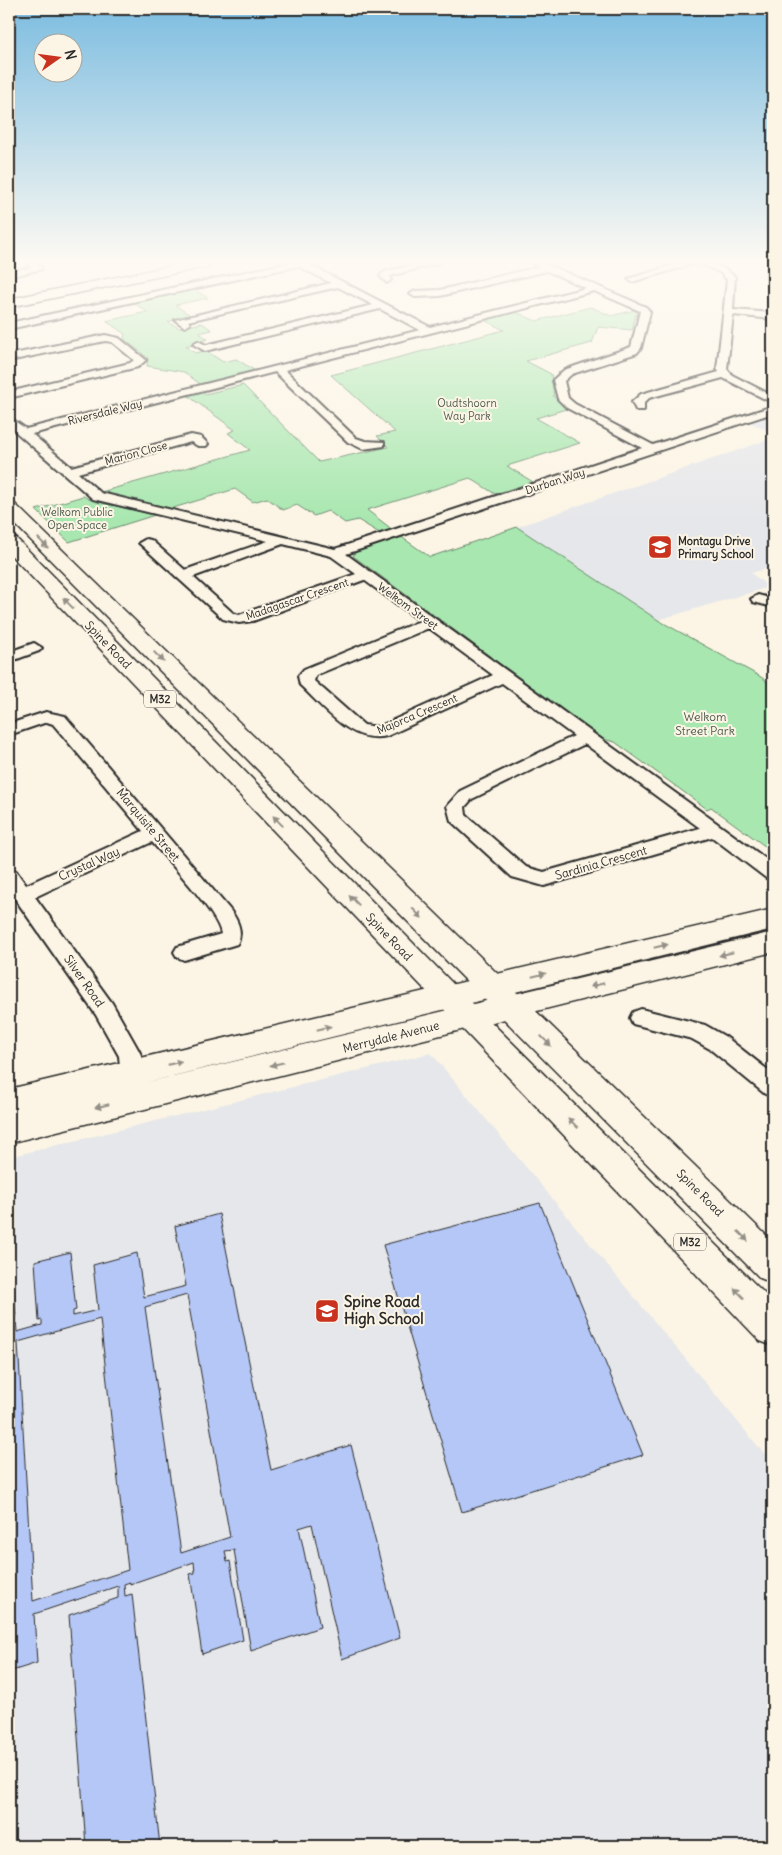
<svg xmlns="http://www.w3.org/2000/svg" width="782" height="1855" font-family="Delius,sans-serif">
  <rect width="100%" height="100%" fill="#fcf5e5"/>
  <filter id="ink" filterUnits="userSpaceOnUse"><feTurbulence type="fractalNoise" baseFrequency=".02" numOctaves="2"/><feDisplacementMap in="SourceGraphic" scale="10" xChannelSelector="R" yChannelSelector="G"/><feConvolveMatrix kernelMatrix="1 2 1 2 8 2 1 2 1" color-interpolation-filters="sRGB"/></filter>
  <g filter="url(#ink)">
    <g fill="#e6e7ea">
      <path d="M773 414V433L749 422Z"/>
      <path d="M773 438V567L751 573 769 587 658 620 517 527Z"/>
      <path d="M431 1053 773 1464V1846H9V1157Z"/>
    </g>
    <g fill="#a8e7af" stroke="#6a896d">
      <path d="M193 289 208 298 175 305 190 315 168 322 179 328 202 323 212 330 199 333 208 339 186 346 195 353 206 351 223 362 236 359 254 370 200 384 184 372 147 366 148 358 124 339 125 334 106 321 147 312 133 302Z"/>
      <path d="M591 307 611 316 635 310 636 313 632 330 598 327 592 343 526 361 551 374 554 397 566 409 536 418 580 443 507 466 533 482 495 494 470 478 367 510 393 530 381 534 358 520 345 523 328 511 314 516 297 505 283 510 267 498 253 502 235 489 170 509 101 492 250 450 228 433 235 430 187 395 201 391 205 394 243 385 319 462 388 447 377 436 395 432 331 375 504 330 484 320 516 312 536 321Z"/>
      <path d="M83 496 91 500 155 515 69 542 36 510Z"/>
      <path d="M517 527 658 620 761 677 773 686V852L711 807 707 809 615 742 603 739 353 556 357 550 400 536 430 557Z"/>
    </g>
    <g fill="#b4c7f6" stroke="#2b2b2b" fill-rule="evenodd">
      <path d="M540 1203 643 1455 462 1512 383 1245Z"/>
      <path d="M219 1214 271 1470 351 1445 400 1638 342 1659 312 1524 299 1528 320 1627 251 1651 234 1550 225 1551 227 1562 230 1561 243 1640 202 1654 190 1574 195 1573 194 1562 130 1584V1582L124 1584 125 1596 132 1594 160 1846H86L69 1615 118 1598V1586L34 1614 37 1663 9 1672V1291L14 1289 17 1332 42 1325V1320L39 1321 35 1261 70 1252 76 1310 73 1311V1316L98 1310 93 1265 137 1253 144 1297 186 1286 175 1226ZM187 1295 230 1537 181 1553 145 1307ZM100 1319 128 1570 33 1601 18 1342Z"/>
    </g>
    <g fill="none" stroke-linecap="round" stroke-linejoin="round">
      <defs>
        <g id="street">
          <path d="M27 263H37L42 269 9 277V271L31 268Z"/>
          <path d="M288 263H306L430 327 586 288 547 271 440 296 415 297 410 294 415 291 440 290 539 267 532 263H544L646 307 650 312 641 348 637 353 572 374 564 381 568 398 575 404 653 445 773 406V413L346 554 773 864V880L766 878 712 837 544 886 512 877 451 821 447 806 460 791 574 736 502 683 387 736C351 745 324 707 300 685L298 676 304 669 420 621 364 580 253 621 239 623 223 619 139 543 146 539 151 540 185 570 268 541 93 499 9 426V417L26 429 420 330 380 309 205 351 193 344 198 341 206 345 373 305 338 287 188 321 190 324 185 327 175 320 331 283 298 266 9 329V323ZM594 291 640 311 631 347 564 370 553 380 558 399 567 408 642 448 335 549 101 493 78 473 191 442 198 446H206L208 444 201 437 191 435 71 467 32 434 275 372 348 442 363 449 384 446V442L365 441 356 438 285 370ZM283 544 331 556 356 574 239 615 233 613 193 577ZM429 628 493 675 378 727 364 725 314 681 316 675ZM585 744 700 828 544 872 526 867 466 815 465 807 472 799Z"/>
          <path d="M422 263H439L390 276 391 280 387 283 380 276 384 272Z"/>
          <path d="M680 263H696L632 282 628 279Z"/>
          <path d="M699 263C714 263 724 266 735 277L733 310 773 313V319L733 315 727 369 732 375 773 396V403L723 378 649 398 644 403V410H636L632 402 641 394 719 372 717 369 727 280 721 273Z"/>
          <path d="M105 335 119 338 146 360 138 367 9 398V392L130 363 134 360 112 342 105 341 9 361V355Z"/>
          <path d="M758 595 773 599V607L753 602 751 599Z"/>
          <path d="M34 643 42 648 39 651 9 662V652Z"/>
          <path d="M46 712 65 716 225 904C235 915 245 930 237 944L184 960 177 957 174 952 177 947 221 934C219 914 167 860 152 842L35 897 112 1003 138 1049 141 1055 144 1086 141 1093 133 1096 125 1093 122 1086 119 1056 96 1015 9 890V869L16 871 26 885 143 831 53 724 47 722 9 735V724Z"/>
          <path d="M641 1009 705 1025 726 1037 773 1074V1097L765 1094 710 1049 692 1039 633 1024 630 1018 633 1012Z"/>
        </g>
        <g id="secondary">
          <path d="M186 263H212L206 267 9 307V299Z"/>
          <path d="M773 909V929L140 1084 773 932V952L9 1143V1089Z"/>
        </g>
        <g id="primary">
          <path d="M9 503 15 504 773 1242V1283L760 1278 9 518Z"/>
          <path d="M9 537 16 538 459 990 773 1302V1346L760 1341 9 553Z"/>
        </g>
      </defs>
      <use href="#street" stroke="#2b2b2b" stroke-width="4"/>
      <use href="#secondary" stroke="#2b2b2b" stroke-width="3"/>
      <use href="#primary" stroke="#2b2b2b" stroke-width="3"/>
      <use href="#street" fill="#fcf5e5" fill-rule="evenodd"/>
      <use href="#secondary" fill="#fcf5e5" fill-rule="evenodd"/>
      <use href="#primary" fill="#fcf5e5" fill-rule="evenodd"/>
    </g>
    <defs><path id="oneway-solid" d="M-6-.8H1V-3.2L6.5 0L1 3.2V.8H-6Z" transform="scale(1.25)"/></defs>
    <g fill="#949088">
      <use href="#oneway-solid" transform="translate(43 543) rotate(45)"/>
      <use href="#oneway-solid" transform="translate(68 603) rotate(-134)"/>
      <use href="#oneway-solid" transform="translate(159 657) rotate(45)"/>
      <use href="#oneway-solid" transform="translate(278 821) rotate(-134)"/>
      <use href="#oneway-solid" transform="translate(354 900) rotate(-134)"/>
      <use href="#oneway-solid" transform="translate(417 913) rotate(45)"/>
      <use href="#oneway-solid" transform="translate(661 946) rotate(-13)"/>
      <use href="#oneway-solid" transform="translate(726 954) rotate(166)"/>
      <use href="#oneway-solid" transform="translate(539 975) rotate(-14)"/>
      <use href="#oneway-solid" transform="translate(597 985) rotate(167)"/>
      <use href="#oneway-solid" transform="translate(324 1028) rotate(-13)"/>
      <use href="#oneway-solid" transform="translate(546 1041) rotate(45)"/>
      <use href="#oneway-solid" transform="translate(175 1063) rotate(-13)"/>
      <use href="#oneway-solid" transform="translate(277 1064) rotate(167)"/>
      <use href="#oneway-solid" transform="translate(102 1106) rotate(166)"/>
      <use href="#oneway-solid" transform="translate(573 1123) rotate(-135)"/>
      <use href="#oneway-solid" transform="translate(743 1236) rotate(45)"/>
      <use href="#oneway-solid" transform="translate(739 1293) rotate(-134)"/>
    </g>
  </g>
  <linearGradient id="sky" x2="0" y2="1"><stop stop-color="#7bbce0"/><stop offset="0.5" stop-color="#fefaf3"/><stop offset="1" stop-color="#fefaf3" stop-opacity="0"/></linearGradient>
  <rect width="782" height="523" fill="url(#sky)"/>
  <defs>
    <symbol id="school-square" viewBox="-11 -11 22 22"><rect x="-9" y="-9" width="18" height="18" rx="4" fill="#c8321e" stroke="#fcf5e5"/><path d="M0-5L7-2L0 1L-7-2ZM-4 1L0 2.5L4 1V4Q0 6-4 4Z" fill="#fff"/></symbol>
  </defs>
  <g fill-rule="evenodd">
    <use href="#school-square" x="646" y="533" width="28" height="28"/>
    <use href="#school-square" x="313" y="1297" width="28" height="28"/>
  </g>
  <g text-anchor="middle" stroke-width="4" stroke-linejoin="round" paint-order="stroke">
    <g font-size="11" fill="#4a5a4c" stroke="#fcf5e5">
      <text x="467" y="407">Oudtshoorn<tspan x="467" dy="13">Way Park</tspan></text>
      <text x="77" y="516">Welkom Public<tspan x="77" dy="13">Open Space</tspan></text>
    </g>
    <g font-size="11" fill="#2b2b2b" stroke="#fcf5e5">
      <text transform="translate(105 412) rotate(-14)" y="4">Riversdale Way</text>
      <text transform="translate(136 453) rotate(-15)" y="4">Marion Close</text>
      <text transform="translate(555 481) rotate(-18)" y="4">Durban Way</text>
      <text transform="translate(297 599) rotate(-19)" y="4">Madagascar Crescent</text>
      <text transform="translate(408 606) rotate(36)" y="4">Welkom Street</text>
      <text transform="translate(417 714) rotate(-23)" y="4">Majorca Crescent</text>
    </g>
    <g font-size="11" font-weight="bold" fill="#2b2b2b" stroke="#fcf5e5" text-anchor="start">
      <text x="678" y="545">Montagu Drive<tspan x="678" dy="13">Primary School</tspan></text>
    </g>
    <g fill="#fcf5e5" stroke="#6a6863" stroke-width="1">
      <rect x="144" y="690.5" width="32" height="17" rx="4"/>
      <rect x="674" y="1233.5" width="32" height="17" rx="4"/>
    </g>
    <g font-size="11" font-weight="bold" fill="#2b2b2b">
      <text x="160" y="703">M32</text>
      <text x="690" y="1246">M32</text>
    </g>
    <g font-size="12" fill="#2b2b2b" stroke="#fcf5e5">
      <text transform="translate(108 645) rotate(46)" y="4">Spine Road</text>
      <text transform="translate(148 825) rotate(50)" y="4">Marquisite Street</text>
      <text transform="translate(601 863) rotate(-16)" y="4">Sardinia Crescent</text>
      <text transform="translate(89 864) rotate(-24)" y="4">Crystal Way</text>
      <text transform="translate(389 937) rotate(46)" y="4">Spine Road</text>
      <text transform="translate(84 981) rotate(55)" y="4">Silver Road</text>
      <text transform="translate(391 1037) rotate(-14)" y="4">Merrydale Avenue</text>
      <text transform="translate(700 1193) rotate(45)" y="4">Spine Road</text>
    </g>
    <g font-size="12" fill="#4a5a4c" stroke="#fcf5e5">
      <text x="705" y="721">Welkom<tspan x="705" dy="14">Street Park</tspan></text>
    </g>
    <g font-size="15" font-weight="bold" fill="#2b2b2b" stroke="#fcf5e5" text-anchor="start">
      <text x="344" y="1307">Spine Road<tspan x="344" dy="17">High School</tspan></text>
    </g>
  </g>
  <rect width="782" height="1855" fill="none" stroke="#fcf5e5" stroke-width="30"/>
  <rect x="15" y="15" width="752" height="1825" fill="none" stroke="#2b2b2b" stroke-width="2" filter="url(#ink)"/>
  <g transform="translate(58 58) rotate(76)"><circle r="24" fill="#fcf5e5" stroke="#a8a49b"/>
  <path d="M0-4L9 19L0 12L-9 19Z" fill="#c8321e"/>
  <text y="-8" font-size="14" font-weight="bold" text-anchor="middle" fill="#2b2b2b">N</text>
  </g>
</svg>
